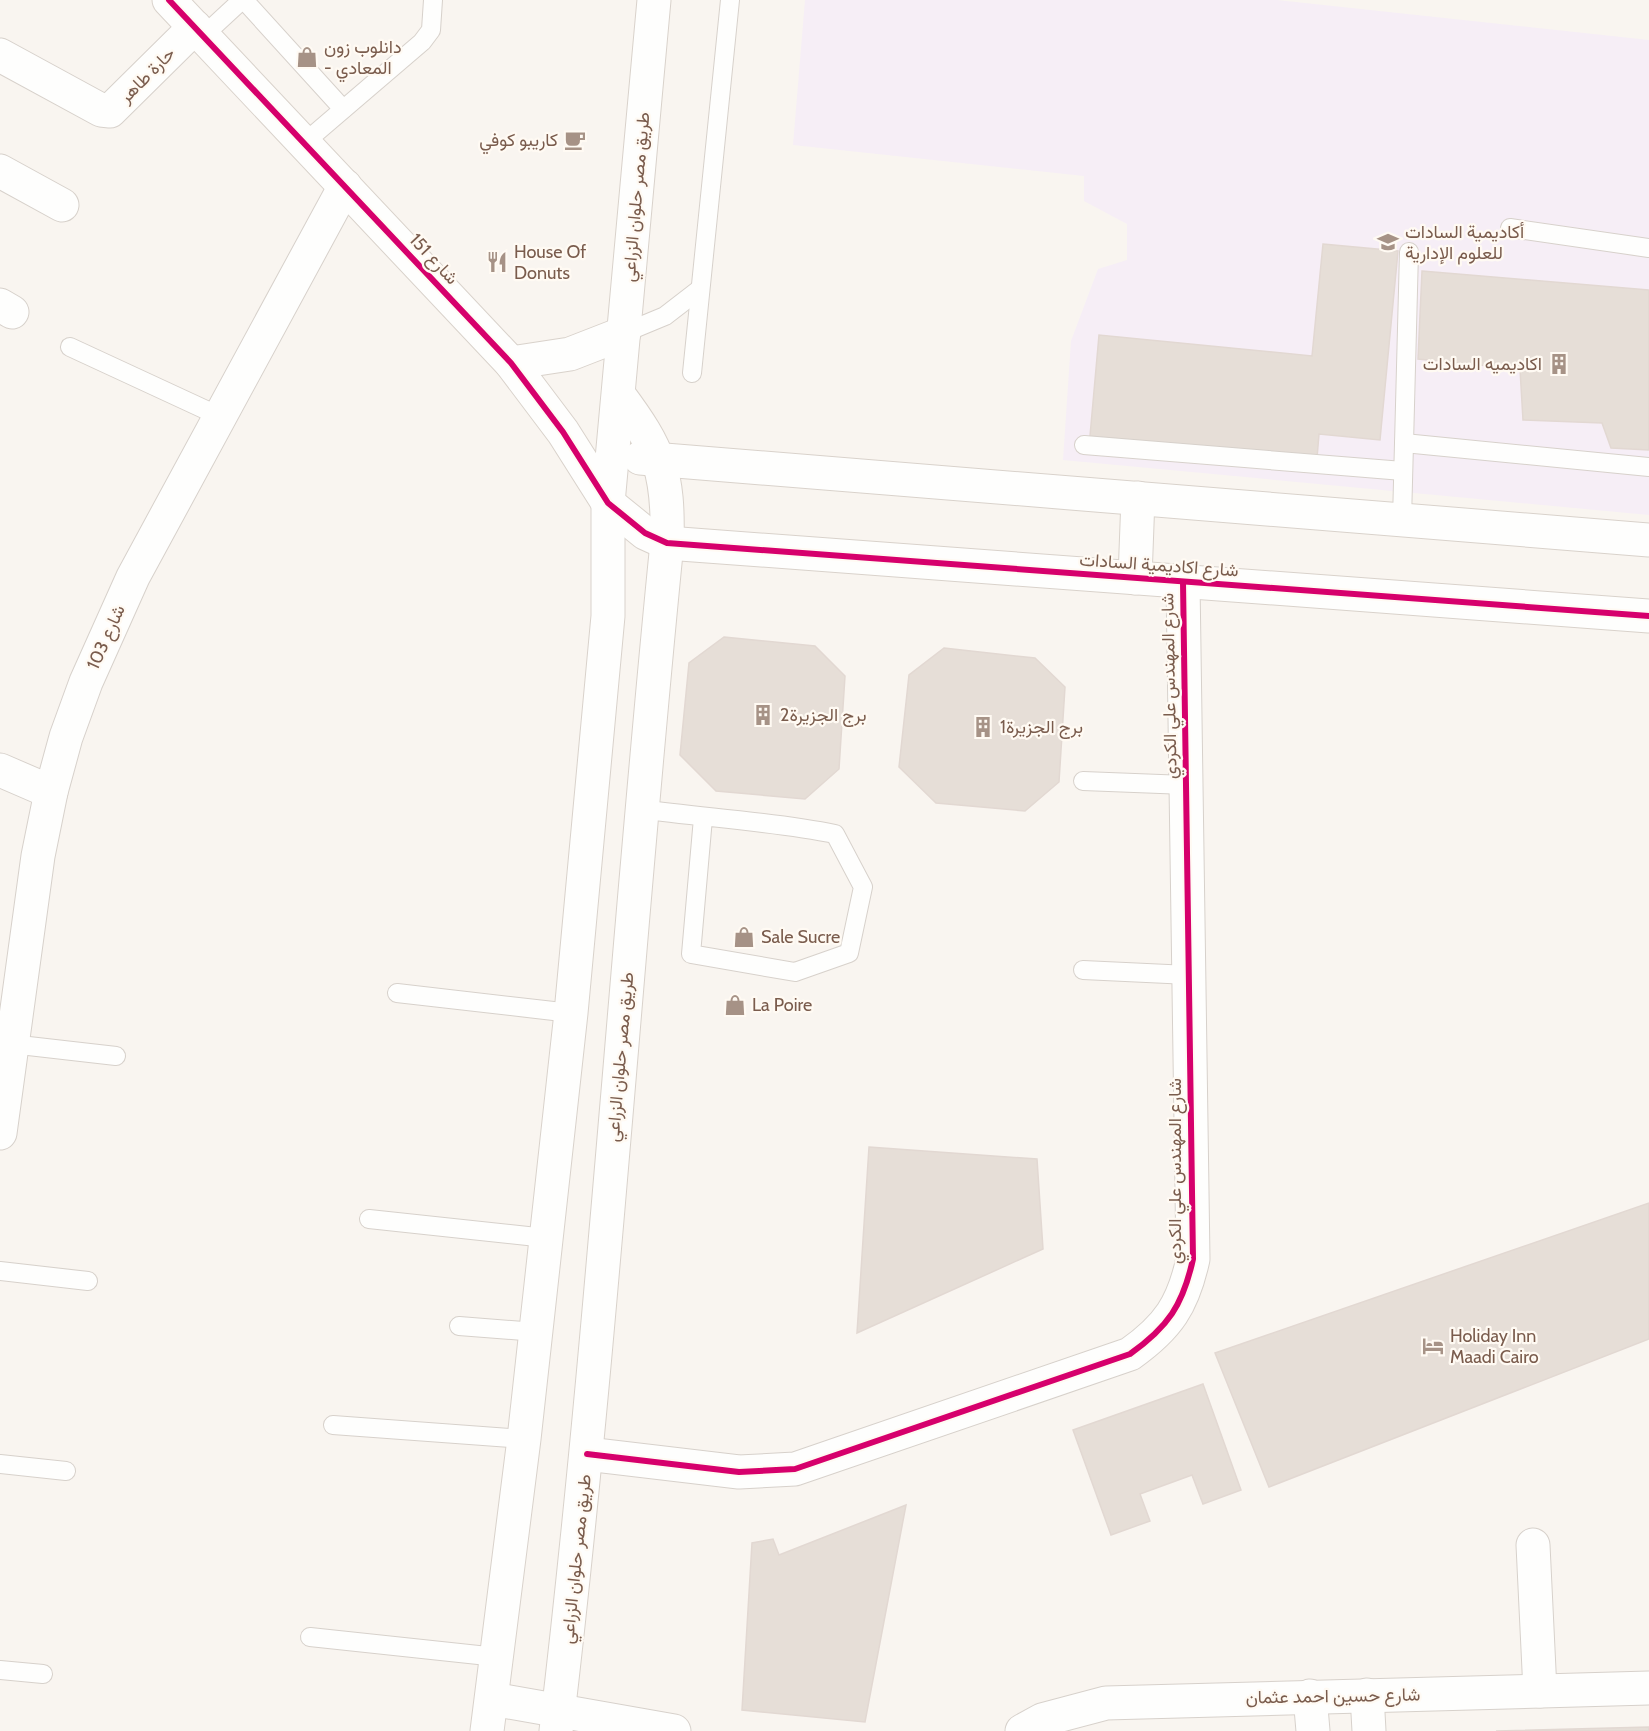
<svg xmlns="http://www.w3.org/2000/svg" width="1649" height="1731" font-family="Cabin,Vazirmatn,sans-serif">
  <rect width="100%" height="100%" fill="#f9f5f0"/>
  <path fill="#f6eef6" d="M805 0H1277L1649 40V515L1063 460 1071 341 1098 269 1127 260V224L1084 201V176L793 145Z"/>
  <g fill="#e6ded7" stroke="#e2d8d2" stroke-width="1.5">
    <path d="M1323 244 1398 251 1380 440 1319 434 1317 458 1090 436 1099 335 1312 356Z"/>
    <path d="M1422 271 1649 290V450L1611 448 1602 423 1523 420 1520 369 1418 359Z"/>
    <path d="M724 637 815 646 845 676 839 769 805 799 716 791 680 755 689 663Z"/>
    <path d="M944 648 1035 658 1065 687 1059 782 1025 811 936 803 899 767 909 675Z"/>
    <path d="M869 1147 1037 1159 1043 1249 857 1333Z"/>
    <path d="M1649 1203V1339L1269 1487 1215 1353Z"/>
    <path d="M1203 1384 1241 1490 1203 1504 1192 1475 1140 1494 1150 1521 1111 1535 1073 1430Z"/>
    <path d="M906 1505 865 1722 742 1710 752 1543 773 1539 779 1555Z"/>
    <path d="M1649 1727V1731H1496Z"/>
  </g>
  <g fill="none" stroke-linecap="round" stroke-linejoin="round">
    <defs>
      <g id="lane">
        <path d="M244 0 343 109"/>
        <path d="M203 36 242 0"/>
        <path d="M304 143 422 42 431 30 433 0"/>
        <path d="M1510 228 1649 248"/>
        <path d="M624 333 665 316 700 289"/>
        <path d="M70 347 219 416"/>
        <path d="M692 373 730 0"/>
        <path d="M1404 443 1649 467"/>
        <path d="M1084 445 1403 471"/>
        <path d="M1402 520 1409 252"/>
        <path d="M1083 781 1186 785"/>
        <path d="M640 809C705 818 771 821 835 834L863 887 849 953 795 972 691 954 703 818"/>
        <path d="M1083 970 1189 975"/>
        <path d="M397 993 571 1013"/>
        <path d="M11 1044 116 1056"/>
        <path d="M369 1219 546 1238"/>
        <path d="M0 1271 88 1281"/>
        <path d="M459 1326 536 1332"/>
        <path d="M333 1425 524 1439"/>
        <path d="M0 1464 66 1471"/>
        <path d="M310 1637 497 1657"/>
        <path d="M0 1670 43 1674"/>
      </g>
      <g id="street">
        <path d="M0 55 101 110 110 111 195 27"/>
        <path d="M0 171 62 205"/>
        <path d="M0 305 12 312"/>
        <path d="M0 770 51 792"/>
        <path d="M0 1133 38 856 51 792 66 737 86 682 133 577 345 186"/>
        <path d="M587 1454 739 1472 795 1469 1130 1354C1168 1327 1183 1305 1193 1259L1183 582"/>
        <path d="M1533 1545 1540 1691"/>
        <path d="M1367 1695 1369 1731"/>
        <path d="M1310 1696 1313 1731"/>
        <path d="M492 1699 674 1731"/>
        <path d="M1022 1731 1042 1720 1106 1703 1649 1688"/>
      </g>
      <g id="secondary">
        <path d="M169 0 511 363 563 432 608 503 645 533 667 543 1649 616"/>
        <path d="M511 363 570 354 624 333"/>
        <path d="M640 458 1649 540"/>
        <path d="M1135 578 1138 498"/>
        <path d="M487 1731 524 1439 571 1013 608 616V503L654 0"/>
        <path d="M556 1731C603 1336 627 939 667 543 669 473 660 450 619 395"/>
      </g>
    </defs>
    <use href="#lane" stroke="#d7d1cb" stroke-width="20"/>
    <use href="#street" stroke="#d7d1cb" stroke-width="35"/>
    <use href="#secondary" stroke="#d9d2cb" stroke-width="35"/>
    <use href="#lane" stroke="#fefefd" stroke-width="18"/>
    <use href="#street" stroke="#fefefd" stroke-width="33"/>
    <use href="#secondary" stroke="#fefefd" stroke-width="33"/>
    <defs>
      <g id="cycleway">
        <path d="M169 0 511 363 563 432 608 503 645 533 667 543 1649 616"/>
        <path d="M587 1454 739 1472 795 1469 1130 1354C1168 1327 1183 1305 1193 1259L1183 582"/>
      </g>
    </defs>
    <use href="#cycleway" stroke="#fffaf3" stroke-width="10"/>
    <use href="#cycleway" stroke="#d6006c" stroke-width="6"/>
  </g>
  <defs>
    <symbol id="shop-bare" viewBox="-9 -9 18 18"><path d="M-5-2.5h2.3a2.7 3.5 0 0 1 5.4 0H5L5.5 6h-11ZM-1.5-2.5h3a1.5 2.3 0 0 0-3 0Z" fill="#a69286" stroke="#fffaf3" stroke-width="2.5" paint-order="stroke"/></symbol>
    <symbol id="cafe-bare" viewBox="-9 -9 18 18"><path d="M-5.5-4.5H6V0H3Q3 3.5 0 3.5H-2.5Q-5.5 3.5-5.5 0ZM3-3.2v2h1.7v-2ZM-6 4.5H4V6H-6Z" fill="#a69286" stroke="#fffaf3" stroke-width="2.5" paint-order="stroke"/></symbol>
    <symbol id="university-bare" viewBox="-9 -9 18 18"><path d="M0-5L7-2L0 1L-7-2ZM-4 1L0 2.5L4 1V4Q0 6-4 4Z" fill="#a69286" stroke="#fffaf3" stroke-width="2.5" paint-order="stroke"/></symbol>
    <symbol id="restaurant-bare" viewBox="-9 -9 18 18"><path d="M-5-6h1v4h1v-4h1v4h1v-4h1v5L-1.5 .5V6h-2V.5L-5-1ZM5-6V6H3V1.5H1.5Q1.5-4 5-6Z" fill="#a69286" stroke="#fffaf3" stroke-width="2.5" paint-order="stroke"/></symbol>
    <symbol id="building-bare" viewBox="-9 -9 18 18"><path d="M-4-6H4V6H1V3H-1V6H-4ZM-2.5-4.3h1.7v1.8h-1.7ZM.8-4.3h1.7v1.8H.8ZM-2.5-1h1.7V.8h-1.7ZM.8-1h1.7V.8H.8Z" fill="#a69286" stroke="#fffaf3" stroke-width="2.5" paint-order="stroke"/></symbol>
    <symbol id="hotel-bare" viewBox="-9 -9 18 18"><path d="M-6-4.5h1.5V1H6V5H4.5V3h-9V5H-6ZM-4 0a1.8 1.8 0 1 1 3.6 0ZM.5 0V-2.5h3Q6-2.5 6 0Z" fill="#a69286" stroke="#fffaf3" stroke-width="2.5" paint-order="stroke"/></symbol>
  </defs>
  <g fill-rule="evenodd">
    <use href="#shop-bare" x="292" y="42" width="30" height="30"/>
    <use href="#cafe-bare" x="560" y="125" width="30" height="30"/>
    <use href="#university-bare" x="1373" y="227" width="30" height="30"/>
    <use href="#restaurant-bare" x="482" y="247" width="30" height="30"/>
    <use href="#building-bare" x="1544" y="349" width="30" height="30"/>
    <use href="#building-bare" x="748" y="700" width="30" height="30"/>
    <use href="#building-bare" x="968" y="712" width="30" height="30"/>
    <use href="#shop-bare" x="729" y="922" width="30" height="30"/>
    <use href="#shop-bare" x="720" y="990" width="30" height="30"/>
    <use href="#hotel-bare" x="1418" y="1331" width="30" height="30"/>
  </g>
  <g text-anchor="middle" stroke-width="4.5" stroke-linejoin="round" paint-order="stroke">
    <g font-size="18" fill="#7a5c4d" stroke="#fffaf3" text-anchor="start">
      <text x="324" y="53">دانلوب زون<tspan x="324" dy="21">- المعادي</tspan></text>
      <text x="558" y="146" text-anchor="end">كاريبو كوفي</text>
      <text x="1405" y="238">أكاديمية السادات<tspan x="1405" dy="21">للعلوم الإدارية</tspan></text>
      <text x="514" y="258">House Of<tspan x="514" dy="21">Donuts</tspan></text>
      <text x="1542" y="370" text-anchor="end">اكاديميه السادات</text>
      <text x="780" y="721">برج الجزيرة2</text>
      <text x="1000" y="733">برج الجزيرة1</text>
      <text x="761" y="943">Sale Sucre</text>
      <text x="752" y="1011">La Poire</text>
      <text x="1450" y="1342">Holiday Inn<tspan x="1450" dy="21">Maadi Cairo</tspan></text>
    </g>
    <g font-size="18" fill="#7a5c4d" stroke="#fffaf3">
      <text transform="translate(147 75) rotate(-45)" y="6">حارة طاهر</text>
      <text transform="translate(636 197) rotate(-85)" y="6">طريق مصر حلوان الزراعي</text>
      <text transform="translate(434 259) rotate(47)" y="6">شارع 151</text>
      <text transform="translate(1159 565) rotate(4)" y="6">شارع اكاديمية السادات</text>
      <text transform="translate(106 637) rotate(-66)" y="6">شارع 103</text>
      <text transform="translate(1169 686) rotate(-91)" y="6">شارع المهندس علي الكردي</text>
      <text transform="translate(620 1057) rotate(-85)" y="6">طريق مصر حلوان الزراعي</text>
      <text transform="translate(1175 1171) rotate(-90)" y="6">شارع المهندس علي الكردي</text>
      <text transform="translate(576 1559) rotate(-84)" y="6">طريق مصر حلوان الزراعي</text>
      <text transform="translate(1333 1696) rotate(-1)" y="6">شارع حسين احمد عثمان</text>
    </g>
  </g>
</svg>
